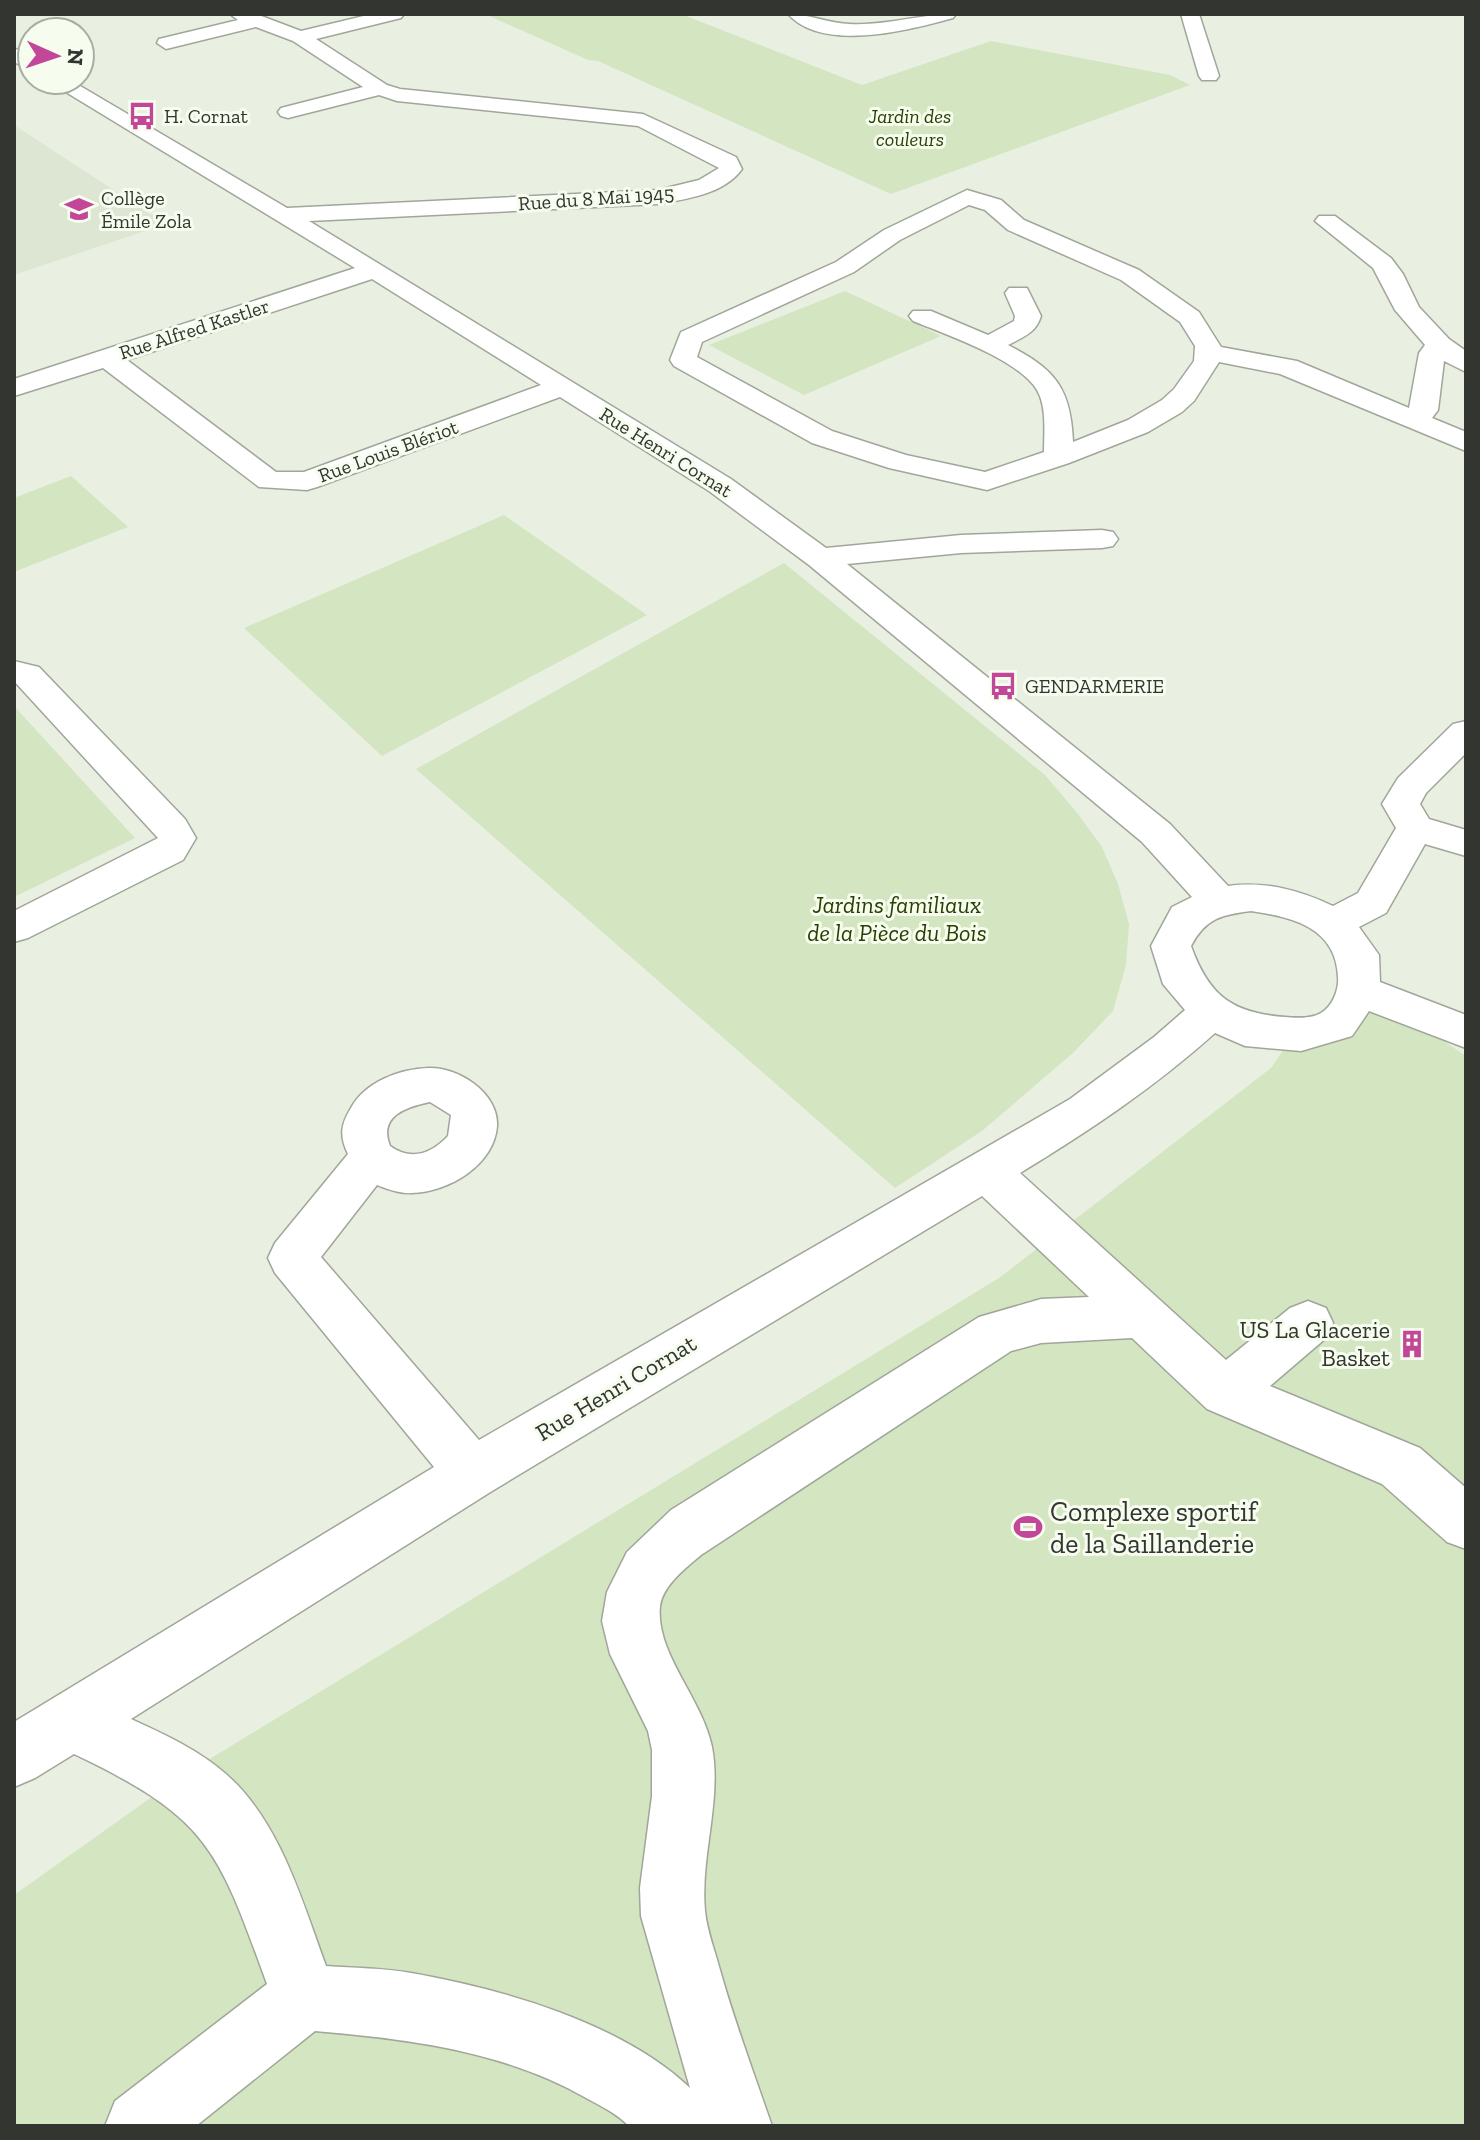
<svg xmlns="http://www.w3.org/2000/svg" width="1480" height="2140" font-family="'Zilla Slab',serif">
  <rect width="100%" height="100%" fill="#e9f0e2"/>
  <path fill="#dde6d2" d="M14 125 86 172 166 224 14 275Z"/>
  <g fill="#d4e5c1">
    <path d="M485 14H681L862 85 991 41 1170 75 1190 85 891 194 598 61 588 60Z"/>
    <path d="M845 291 941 336 804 395 709 345Z"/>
    <path d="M71 476 128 527 14 572V498Z"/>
    <path d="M504 515 647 615 382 756 244 628Z"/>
    <path d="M784 563 1045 775 1078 814 1102 847 1118 884 1129 924 1126 965 1113 1011 1073 1053 982 1131 895 1188 416 769Z"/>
    <path d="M14 706 135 838 14 897Z"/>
    <path d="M1374 1005 1439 1038 1466 1056V2126H14V1895L180 1777 999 1278 1271 1068 1291 1039Z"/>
  </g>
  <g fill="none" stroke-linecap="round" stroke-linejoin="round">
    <defs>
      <g id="minor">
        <path d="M230 14H256L301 31 372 14H404L401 18 316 39 387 85 400 89 643 114 736 157 742 169C724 194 687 199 658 204L309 221 731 479 826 548 961 535 1102 530 1113 532 1118 539 1113 546 1102 548 961 553 847 564 1170 824 1228 886C1266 881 1299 890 1333 906L1358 893 1396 828 1382 804 1398 778 1453 724 1466 721V753L1426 793 1420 804 1429 819 1466 830V856L1425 844 1386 913 1359 927 1379 955 1380 982 1466 1015V1048L1369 1011 1352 1036 1301 1051 1245 1046 1215 1033C1155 1087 1089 1131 1020 1173L1226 1360 1290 1308 1308 1301 1326 1308 1333 1323 1326 1338 1270 1386 1420 1448 1466 1488V1549L1447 1542 1382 1484 1207 1409 1132 1338 1041 1343 1011 1351 701 1555C686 1568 663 1585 660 1606 655 1653 702 1698 712 1747 722 1801 700 1856 705 1911 707 1931 715 1951 720 1970 735 2023 754 2074 772 2126H629C617 2114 603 2107 588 2099 505 2051 409 2039 315 2031L196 2126H105L115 2101 267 1984C218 1849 209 1818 74 1754L35 1778 14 1787V1722L434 1467 275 1273 268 1258 275 1243 348 1154C339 1136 341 1124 351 1108 365 1082 399 1069 429 1068 458 1067 499 1093 497 1126 494 1165 449 1192 412 1193 401 1194 387 1189 377 1185L321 1257 479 1440 1070 1099 1154 1037 1185 1010 1163 984 1151 946 1172 907 1192 897 1142 842 809 565 709 491 560 397 317 487 307 490 259 487 103 368 14 396V379L355 268 46 80H70L287 208 658 190 699 180 719 168 638 126 397 101 379 95 288 118 281 116 278 112 281 108 363 87 293 41 256 27 166 49 157 43 159 39 238 20ZM372 279 541 385 304 472H276L127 360ZM1251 911C1292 917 1336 927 1338 977 1339 989 1333 1006 1321 1013 1311 1019 1296 1018 1285 1017 1232 1013 1209 996 1191 946 1206 918 1221 915 1251 911ZM430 1102 451 1115 448 1136C431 1154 411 1161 390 1146 378 1116 406 1107 430 1102ZM982 1196 1089 1297 1041 1299 979 1317 671 1510 627 1552 607 1592 602 1621 610 1654 648 1731 652 1750V1796L640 1888 641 1916 690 2088C622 2023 502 1989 411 1973 384 1968 354 1968 326 1966 302 1901 280 1822 227 1775 199 1750 164 1734 131 1719L492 1491Z"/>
        <path d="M788 14C810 14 827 23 849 24 885 26 920 14 956 14L953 18C910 30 823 53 788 14Z"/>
        <path d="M1181 14H1199L1219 76 1216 80H1202L1199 76Z"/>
        <path d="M14 48 32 57V71L14 62Z"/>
        <path d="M967 190 1001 200 1024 220 1139 270 1199 312 1221 347 1297 361 1409 408 1419 353 1425 345 1395 310 1373 268 1315 221 1319 216H1335L1391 258 1403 274 1419 307 1449 339 1466 351V372L1444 361 1438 410 1432 418 1466 432V451L1280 374 1219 362 1194 401 1182 412 1148 432 1069 463 987 490 889 468 812 443 674 366 670 360 681 332 836 262 884 230ZM969 205 985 210 1008 230 1121 280 1180 322 1195 346 1194 361 1174 389 1162 400 1128 420 1073 442C1071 388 1055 369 1008 345 1023 337 1036 333 1041 316L1027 288H1009L1005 293 1015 316 1014 321 988 335 931 311H913L909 316 913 321C947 335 1018 359 1037 390 1047 407 1044 433 1044 452L985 472 906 455 832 431 697 357 702 342 854 272 900 240Z"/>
        <path d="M14 661 39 667 185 819 196 838 183 860 28 938 14 942V911L158 838 14 681Z"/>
      </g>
    </defs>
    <use href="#minor" stroke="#a0a699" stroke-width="3"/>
    <use href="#minor" fill="#fff" fill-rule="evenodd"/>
  </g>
  <defs>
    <symbol id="bus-bare" viewBox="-9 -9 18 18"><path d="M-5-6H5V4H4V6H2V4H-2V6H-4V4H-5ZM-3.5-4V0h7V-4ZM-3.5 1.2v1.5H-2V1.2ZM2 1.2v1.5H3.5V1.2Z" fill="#c24798" stroke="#f6fdef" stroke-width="2.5" paint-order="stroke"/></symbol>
    <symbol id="school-bare" viewBox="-9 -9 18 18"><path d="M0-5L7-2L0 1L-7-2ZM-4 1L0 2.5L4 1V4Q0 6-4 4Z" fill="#c24798" stroke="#f6fdef" stroke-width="2.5" paint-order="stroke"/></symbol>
    <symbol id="building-bare" viewBox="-9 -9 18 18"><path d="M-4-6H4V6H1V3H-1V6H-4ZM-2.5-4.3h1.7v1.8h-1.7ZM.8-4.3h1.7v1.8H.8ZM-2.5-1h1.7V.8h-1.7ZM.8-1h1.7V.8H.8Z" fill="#c24798" stroke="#f6fdef" stroke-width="2.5" paint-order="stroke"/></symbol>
    <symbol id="stadium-bare" viewBox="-9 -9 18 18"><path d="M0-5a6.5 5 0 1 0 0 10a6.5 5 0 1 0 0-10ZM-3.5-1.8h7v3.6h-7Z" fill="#c24798" stroke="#f6fdef" stroke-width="2.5" paint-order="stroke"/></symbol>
  </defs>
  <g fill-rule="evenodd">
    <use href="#bus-bare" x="122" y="96" width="40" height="40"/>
    <use href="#school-bare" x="59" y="189" width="40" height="40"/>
    <use href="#bus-bare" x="983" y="666" width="40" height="40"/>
    <use href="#building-bare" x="1392" y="1324" width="40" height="40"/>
    <use href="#stadium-bare" x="1008" y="1507" width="40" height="40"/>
  </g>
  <g text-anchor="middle" stroke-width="6" stroke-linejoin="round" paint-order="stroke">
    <g font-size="20" fill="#323530" stroke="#f6fdef" text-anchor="start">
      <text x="164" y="123">H. Cornat</text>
      <text x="101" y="205">Collège<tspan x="101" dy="23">Émile Zola</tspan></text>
      <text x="1025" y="693">GENDARMERIE</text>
    </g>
    <g font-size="20" font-style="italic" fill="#2a3f00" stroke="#f6fdef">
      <text x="910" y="123">Jardin des<tspan x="910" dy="23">couleurs</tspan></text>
    </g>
    <g font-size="20" fill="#323530" stroke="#f6fdef">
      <text transform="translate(596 198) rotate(-4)" y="7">Rue du 8 Mai 1945</text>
      <text transform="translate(194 329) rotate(-18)" y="7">Rue Alfred Kastler</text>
      <text transform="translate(388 451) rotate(-20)" y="7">Rue Louis Blériot</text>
      <text transform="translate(666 452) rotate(32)" y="7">Rue Henri Cornat</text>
    </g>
    <g font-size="24" font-style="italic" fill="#2a3f00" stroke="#f6fdef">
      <text x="897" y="913">Jardins familiaux<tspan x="897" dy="28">de la Pièce du Bois</tspan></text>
    </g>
    <g font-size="24" fill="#323530" stroke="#f6fdef" text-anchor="end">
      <text x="1390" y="1338">US La Glacerie<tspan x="1390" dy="28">Basket</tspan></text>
    </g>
    <g font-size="24" fill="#323530" stroke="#f6fdef">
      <text transform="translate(616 1388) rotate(-31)" y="8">Rue Henri Cornat</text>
    </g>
    <g font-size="28" fill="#323530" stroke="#f6fdef" text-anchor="start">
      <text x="1050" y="1521">Complexe sportif<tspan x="1050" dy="32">de la Saillanderie</tspan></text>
    </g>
  </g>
  <rect width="1480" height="2140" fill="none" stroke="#323530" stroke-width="32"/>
  <g transform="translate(56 56) rotate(93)"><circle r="38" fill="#f6fdef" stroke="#a8ada3" stroke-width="2"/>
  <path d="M0-6L14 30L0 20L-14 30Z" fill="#c24798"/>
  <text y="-12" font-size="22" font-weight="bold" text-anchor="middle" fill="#323530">N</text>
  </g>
</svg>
